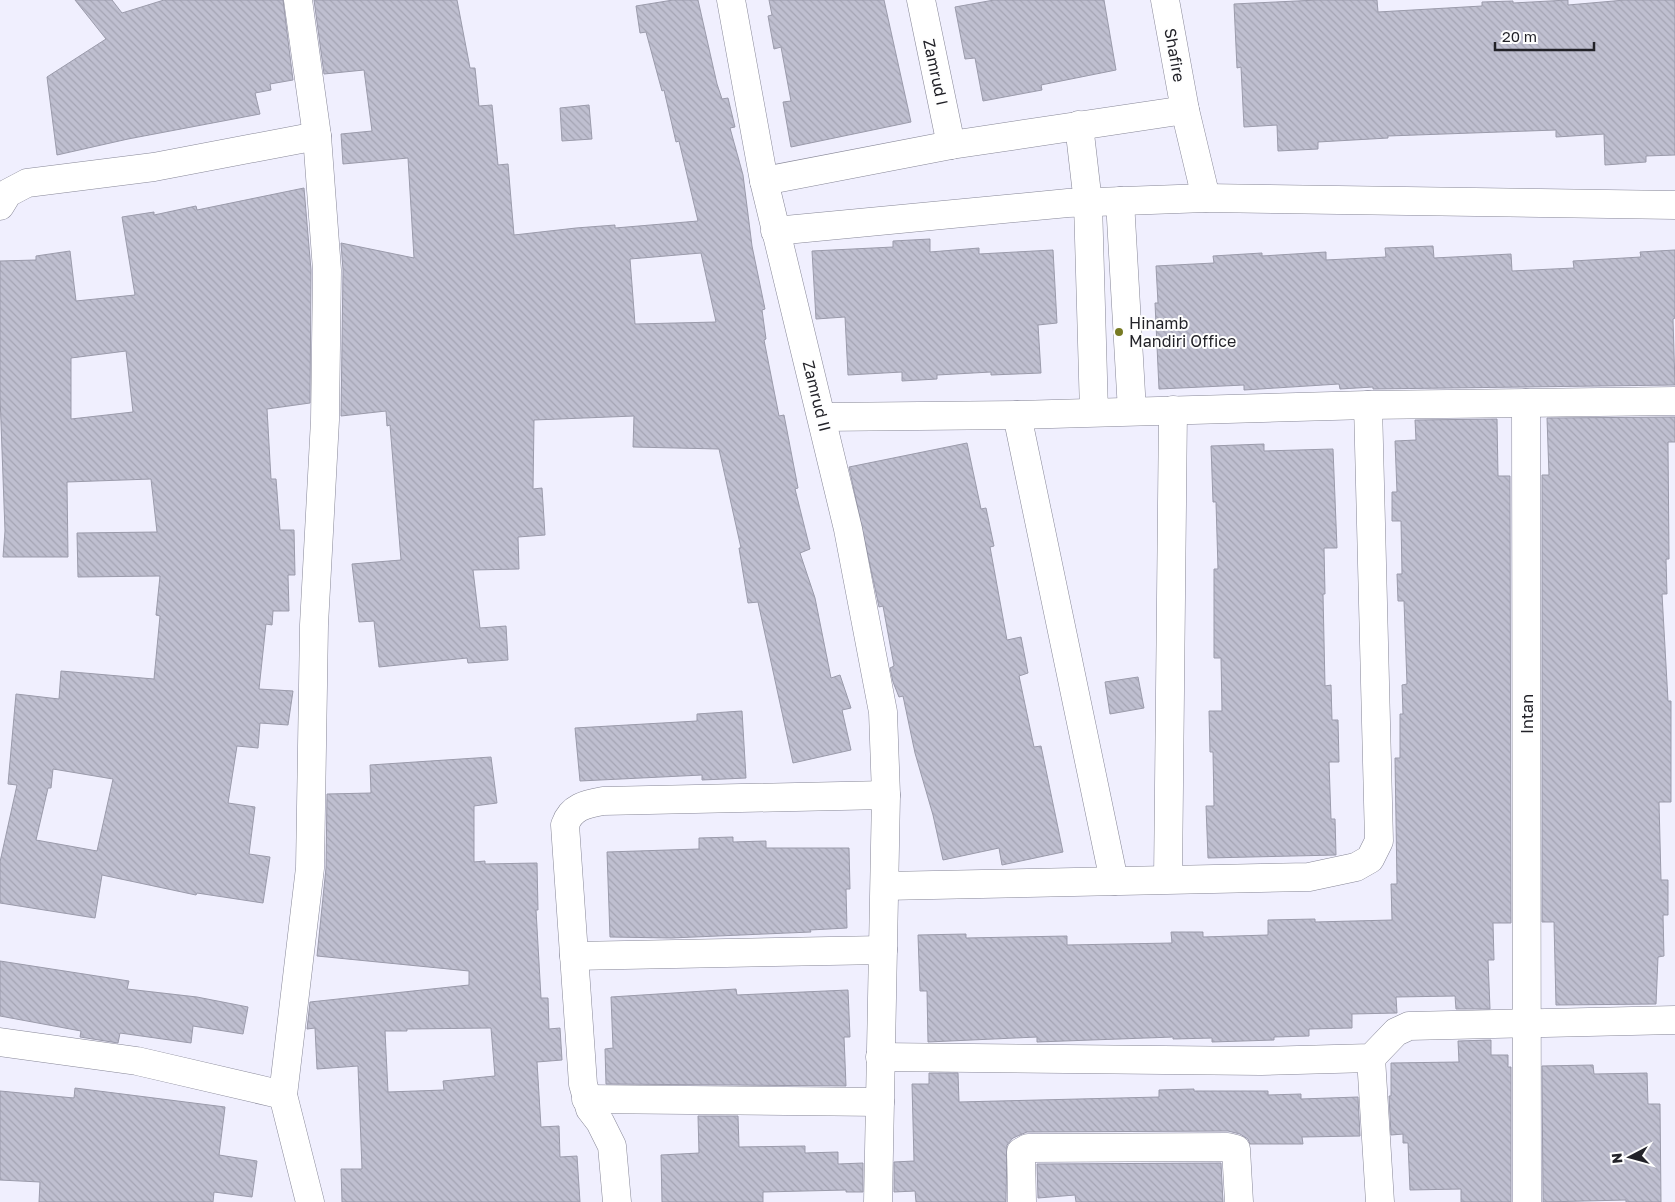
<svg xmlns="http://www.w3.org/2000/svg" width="1675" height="1202" font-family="'Golos Text',sans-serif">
  <defs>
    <pattern id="building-back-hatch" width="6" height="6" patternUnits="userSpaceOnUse" patternTransform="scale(1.25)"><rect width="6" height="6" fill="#bfbfd0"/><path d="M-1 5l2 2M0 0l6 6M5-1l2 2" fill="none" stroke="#a4a4b3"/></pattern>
  </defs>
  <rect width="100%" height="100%" fill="#f0effe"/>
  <g fill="url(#building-back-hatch)" stroke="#9b9bab" fill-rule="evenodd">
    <path d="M75 0H112L122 13 164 0H283L293 80 270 84 271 90 255 93 260 114 128 139 57 155 47 77 106 39Z"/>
    <path d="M314 0H457L470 68H475L479 106 492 105 498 165 508 164 514 235 576 228 615 225V228L698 221 679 141 676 142 664 90 662 91 646 32 640 33 636 6 673 0H698L717 84 722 99 728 98 735 127 730 128 743 175 752 246 765 309 762 310 766 339 764 340 779 416 784 415 798 488 795 489 810 549 800 553 815 598 831 678 840 675 851 708 842 710 851 750 793 763 758 602 748 603 739 548H741L719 449 633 447 634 416 534 420 533 489 542 488 545 535 518 537 519 569 473 570 480 628 506 626 508 660 468 663 467 658 379 667 374 621 359 622 352 564 401 560 390 425 387 426 386 411 341 416 343 270 341 243 414 258 408 158 343 164 341 134 372 131 364 70 324 74ZM701 253 716 322 635 324 630 259Z"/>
    <path d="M769 0H884L911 122 791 147 783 102 791 101 781 47 774 49 768 16 772 15Z"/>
    <path d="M994 0H1104L1116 70 1041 85 1042 90 983 101 975 58 965 59 955 7Z"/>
    <path d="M1317 0H1377L1378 12 1482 6V2L1513 1V3L1568 0V5L1625 0H1675V155L1646 156V162L1605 165 1604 134 1556 137V130L1388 136V138L1318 142V149L1278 151 1277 125 1244 127 1241 67 1237 68 1234 4Z"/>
    <path d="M589 105 592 139 562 141 560 108Z"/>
    <path d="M304 188 311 270 310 403 267 409 271 479H276L280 530H294L295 575H288L289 611H273L272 625 266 624 259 689 293 691 288 725 260 723 258 748 237 746 228 803 255 807 249 854 270 857 263 903 197 893 196 895 102 875 95 918 0 903V862L17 785 8 784 16 694 59 699 61 671 154 679 160 616 156 615 160 576 78 577 77 533 157 532 151 479 67 482 68 557H3L5 531 0 396V261L36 260V256L70 251 76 301 135 295 122 217 154 212V215L196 206 197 210ZM126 351 133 412 71 419V358ZM53 769 113 779 97 851 36 840 48 788H51Z"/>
    <path d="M930 239V252L979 248V254L1053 250 1057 323 1038 325 1041 373 991 375V372L937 375V379L902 381V372L848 375 845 317 816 319 812 251 893 247V241Z"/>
    <path d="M1433 246 1434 258 1511 254 1512 271 1574 268 1573 261 1641 257 1640 252 1675 250V318L1673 319 1675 385 1373 389V387L1340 389 1339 384 1244 390V385L1159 389 1155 303H1158L1156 266 1214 263 1213 256 1262 253V256L1326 252V260L1386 257 1385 248Z"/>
    <path d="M1675 417V442H1668L1669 559H1666L1667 594H1662L1668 701H1671V802H1659L1661 880H1668V915H1663L1664 956 1658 957 1656 1004 1556 1005 1554 922H1542V475H1549L1547 418Z"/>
    <path d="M1497 419 1498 476H1510L1511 923H1493L1494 960H1488L1490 1009H1456L1455 996 1396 997 1397 1013 1352 1014V1028L1309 1029V1036L1274 1037V1040L1212 1042V1038L1173 1039V1037L1037 1042V1037L928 1042 927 991H920L918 935 966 934V938L1067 936V945L1172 943 1171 932H1203V937L1268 935V920L1315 919V922L1392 920 1391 884H1397L1395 758H1400V714H1403L1402 685 1407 684 1404 601H1398L1397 574H1402L1401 521H1392V492H1397L1395 441 1416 440 1415 420Z"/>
    <path d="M967 443 981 509 986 508 994 546 990 547 1007 640 1021 637 1028 673 1019 676 1034 747 1041 746 1063 852 1002 865 999 848 943 860 933 815 915 753 903 696 899 697 893 682 890 668 894 666 883 606 879 607 849 467Z"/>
    <path d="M1264 444V451L1333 449 1337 548H1324L1325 594H1323L1325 686 1331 685 1332 720H1338L1339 762H1329L1331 819H1335L1336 855 1208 858 1206 806H1214L1213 752H1210L1209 711H1222L1221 658H1214V569H1218L1216 502H1213L1211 446Z"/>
    <path d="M1138 677 1144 708 1110 714 1105 682Z"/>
    <path d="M742 711 746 778 702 780V775L580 781 575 728 697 721V714Z"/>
    <path d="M491 757 497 803 474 806V862L485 861V864L537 863 538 910H536L541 998H548L549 1029 560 1028 562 1060 537 1062 541 1127 559 1126 560 1157 577 1156 580 1202H342L341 1169H362L358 1066 317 1069 315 1028 307 1029 310 1002 469 985V971L317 956 326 868 327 794 371 793 370 765ZM491 1028 495 1076 443 1081 444 1090 388 1092 385 1031H407V1029Z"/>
    <path d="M733 837V842L766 841V848H849L850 889H846L847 928 810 930 811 932 671 938 610 937 607 852 699 849V838Z"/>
    <path d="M0 961 129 981 127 989 197 997 248 1007 243 1034 193 1026 191 1043 120 1033 118 1043 80 1037 81 1031 0 1016Z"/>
    <path d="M736 989 737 995 848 990 850 1037H844L846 1086 606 1084 605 1049 613 1048 611 997Z"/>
    <path d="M1491 1040V1055H1508V1067H1511V1202H1461V1189L1410 1190 1408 1143H1403V1134L1391 1135 1389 1096H1391V1063L1459 1062 1458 1041Z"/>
    <path d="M1593 1065 1594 1074 1647 1073 1648 1104H1660L1661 1202H1626V1200L1543 1202 1542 1066Z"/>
    <path d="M929 1073H958L959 1102 1159 1097V1090L1194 1089V1091H1268V1095L1301 1094V1099L1358 1097 1360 1136 1302 1137 1303 1144H1250L1248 1139 1240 1134 1228 1131 1027 1132 1013 1138 1007 1145 1006 1202H916L915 1191 894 1192V1162L914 1161 912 1084H929Z"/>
    <path d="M75 1088 225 1107 219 1155 257 1161 252 1197 214 1192 213 1202H39L40 1182 0 1180V1091L74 1098Z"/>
    <path d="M698 1116H738L739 1147 805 1146V1153L838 1152V1164L863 1163V1192H846V1190L763 1192V1202H662L661 1155 699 1153Z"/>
    <path d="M1221 1163 1223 1202H1076L1075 1195 1038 1198 1037 1164Z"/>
  </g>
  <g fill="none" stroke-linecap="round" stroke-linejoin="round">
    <defs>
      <g id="minor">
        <path d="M298 0 317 136 327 270 325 420 314 625 310 868 283 1095 310 1202"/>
        <path d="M731 0 764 181 848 529 883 712 886 795 878 1202"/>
        <path d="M921 0 951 145"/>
        <path d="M1165 0 1185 110 1206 198"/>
        <path d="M1079 125 1088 203 1094 412"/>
        <path d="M764 181 951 145 1185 110"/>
        <path d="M1120 201 1132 411"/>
        <path d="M0 206 8 193 27 183 154 167 317 136"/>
        <path d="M775 231 1068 203 1206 198 1675 205"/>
        <path d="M1526 403 1527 1202"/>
        <path d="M1017 415 1114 881"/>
        <path d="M822 417 1017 415 1368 405 1675 401"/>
        <path d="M1168 879 1173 410"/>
        <path d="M885 886 1309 877 1356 867 1370 859 1379 841 1368 405"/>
        <path d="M574 956 883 950"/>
        <path d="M0 1042 137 1061 283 1095"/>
        <path d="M880 1057 1261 1061 1371 1058 1396 1032 1409 1026 1675 1020"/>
        <path d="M1371 1058 1380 1202"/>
        <path d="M586 1099 880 1102"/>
        <path d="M617 1202 612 1146 600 1122 590 1109 583 1084 565 825C571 807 586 804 603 801L886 795"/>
        <path d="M1022 1202 1021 1152 1028 1148 1228 1147 1236 1149 1239 1202"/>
      </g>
    </defs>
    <use href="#minor" stroke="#878797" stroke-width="29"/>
    <use href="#minor" stroke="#fff" stroke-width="28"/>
  </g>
  <circle fill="#777a23" stroke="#fefefe" stroke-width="2" cx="1119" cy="332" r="5"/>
  <g text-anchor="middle" stroke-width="4" stroke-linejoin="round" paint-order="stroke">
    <g font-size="16" fill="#222228" stroke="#fefefe">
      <text transform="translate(1175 55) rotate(80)" y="6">Shafire</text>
      <text transform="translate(936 72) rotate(78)" y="6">Zamrud I</text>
      <text transform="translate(817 396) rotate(76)" y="6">Zamrud II</text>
      <text transform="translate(1527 714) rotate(-90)" y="6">Intan</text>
    </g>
    <g font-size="16" fill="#222228" stroke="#fefefe" text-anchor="start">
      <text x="1129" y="329">Hinamb<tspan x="1129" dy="18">Mandiri Office</tspan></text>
    </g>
  </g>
  <g transform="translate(1630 1157) rotate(264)" stroke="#fefefe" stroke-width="4" paint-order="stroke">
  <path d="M0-4L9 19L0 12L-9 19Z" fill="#222228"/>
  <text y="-8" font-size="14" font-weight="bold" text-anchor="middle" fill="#222228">N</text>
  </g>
  <path d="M1495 42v8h99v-8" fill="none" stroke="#222228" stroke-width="2.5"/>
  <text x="1502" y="42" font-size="15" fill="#222228" stroke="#fefefe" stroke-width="4" paint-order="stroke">20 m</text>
</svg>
